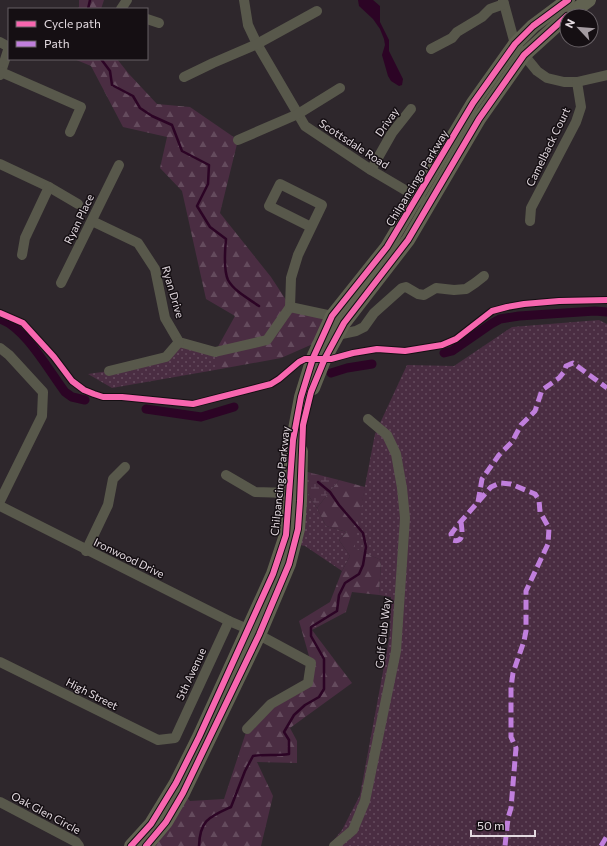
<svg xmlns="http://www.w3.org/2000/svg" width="607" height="846" font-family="Commissioner,sans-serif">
  <defs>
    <pattern id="grass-dots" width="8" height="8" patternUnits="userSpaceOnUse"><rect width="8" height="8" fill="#4a2d42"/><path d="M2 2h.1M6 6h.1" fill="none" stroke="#644b5d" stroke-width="1.8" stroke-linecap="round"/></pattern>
    <pattern id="forest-firs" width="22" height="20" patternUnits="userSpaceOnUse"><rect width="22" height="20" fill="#4a2d42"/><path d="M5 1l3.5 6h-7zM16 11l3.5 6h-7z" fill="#644b5d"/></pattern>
    <pattern id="wetland-marsh" width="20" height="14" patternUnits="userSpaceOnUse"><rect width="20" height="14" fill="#4a2d42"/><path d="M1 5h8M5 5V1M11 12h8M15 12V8" fill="none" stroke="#644b5d"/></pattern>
  </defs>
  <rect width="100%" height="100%" fill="#2e272c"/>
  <g fill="url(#grass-dots)">
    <path d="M599 320 607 324V846H329L342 830 360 795 390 634 391 597 379 595 381 560 353 548 375 434 407 365 454 366 512 327Z"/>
    <path d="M179 342 215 352V370L112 388 88 374 109 371 166 357Z"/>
    <path d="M300 483 317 508 326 526 347 532 339 540 350 556 342 571 305 546 294 544Z"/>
  </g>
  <g fill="url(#forest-firs)">
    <path d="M79 0H104L101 9H77L79 7Z"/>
    <path d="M74 59H117L129 74 157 104 190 107 238 140 220 213 271 277 290 306 332 316 322 340 281 358 215 370V352L235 316 206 299 182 191 160 168 167 137 123 127 91 66Z"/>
    <path d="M339 480 365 487 354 548 381 560 379 595 352 592 346 612 312 630 352 683 290 728 297 741V763L257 762 273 796 261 846H146L183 793 190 801 224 799 247 729 256 718 308 683 311 663 299 621 330 602 342 571 350 556 339 540 347 532 326 526 317 508Z"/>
  </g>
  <path fill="url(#wetland-marsh)" d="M300 470 339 480 317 508 300 483Z"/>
  <path fill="#2c0425" d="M358 0H373L380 6V22L389 40V51L403 79 402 85 399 86 391 81 388 76 382 55 385 45 384 39 380 29 373 19 359 6Z"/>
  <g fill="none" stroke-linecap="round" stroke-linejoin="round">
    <g stroke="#2c0425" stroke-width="2.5">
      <path d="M88 9 90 0"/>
      <path d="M101 59 110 71 112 85 133 96 140 108 152 116 172 125 182 151 209 165 208 184 197 206 210 227 226 239C225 250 223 269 228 280 234 291 249 299 259 306"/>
      <path d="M199 846C200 820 209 817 231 807L245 771 253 756C265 754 277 756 289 754V740L284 732 294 715 305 705 319 697 324 689V659L311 636V627L337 611 339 595 345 583 359 574 363 565 366 547 363 533 339 505 330 492 318 482"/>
    </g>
    <g stroke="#2c0425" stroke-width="9">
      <path d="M0 319C25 327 49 371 65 392L72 397 85 400"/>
      <path d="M444 353 452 351 491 324 500 319 519 316 595 311 607 312"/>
      <path d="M331 373 347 368 372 364"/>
      <path d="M146 409 201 417 234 407"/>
    </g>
    <g stroke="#58584b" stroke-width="10">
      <path d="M244 0 248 25 257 44 305 126 371 170 422 200"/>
      <path d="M503 0 515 44 537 71 547 78 564 82H577L607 75"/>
      <path d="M121 9 127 0"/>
      <path d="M147 19 159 23"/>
      <path d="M0 42 9 47 0 75"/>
      <path d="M431 49 452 38 457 32 482 17 490 9 504 4"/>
      <path d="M1 72 81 107 70 132"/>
      <path d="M184 77 213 63 257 44 317 11"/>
      <path d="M238 140 298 114 340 88"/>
      <path d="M0 164 49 187 78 204"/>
      <path d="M371 170 392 133 411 109"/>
      <path d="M92 221 138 243 155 269 165 318 179 342 215 352 267 340 290 307 291 278 298 255 322 205 280 184 269 206 311 227"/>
      <path d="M530 221 531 208 576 122 581 107 577 82"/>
      <path d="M22 255 25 238 49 187"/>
      <path d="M61 283 119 165"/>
      <path d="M290 307 332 316 337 319"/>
      <path d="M337 335 356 331 364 327 374 313 402 288 406 287 418 294 424 295 436 288 454 290 466 289 475 283 484 276"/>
      <path d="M0 348 9 355 43 392 42 416 0 501"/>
      <path d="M109 371 166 357 179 342"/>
      <path d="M226 475 255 492 289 493 294 494"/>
      <path d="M0 506 229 621 248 629 311 663 308 683 271 704 247 729"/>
      <path d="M86 551 108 505 113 479 125 467"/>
      <path d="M0 662 158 740 175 738 229 621"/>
      <path d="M0 802 76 842 79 846"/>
      <path d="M334 846 353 830 365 801 396 651 405 518 402 488 396 454 387 435 368 419"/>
    </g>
    <g stroke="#616251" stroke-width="14">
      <path d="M567 16 589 0"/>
      <path d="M313 388 325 358 344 323 408 240 479 119 524 55 567 16"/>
      <path d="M131 846 151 824 176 783 199 737 273 574 286 535 293 440 301 397 313 358 332 316 387 247 473 103 515 44 533 26 568 0"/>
      <path d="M146 846 166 822 183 793 259 635 289 564 298 529 300 501 301 451"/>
    </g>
    <g stroke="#c07fdc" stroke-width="5" stroke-dasharray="10 5" stroke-linecap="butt">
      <path d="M478 502 482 479 499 455 512 442 521 425 535 411 542 390 559 378 564 372 566 366 573 363 607 388"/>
      <path d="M461 522C462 530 465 544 452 540L451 534 457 526 491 487 500 483 511 484 535 494 539 500 540 512 549 528 548 544 526 591V631L524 641 513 673 511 687V737L516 748 511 808 508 818 505 846"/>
      <path d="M601 846 607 836"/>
    </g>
    <defs>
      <g id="cycleway">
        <path d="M0 313 23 323 54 357 72 381 84 390 94 394 103 397H122L193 404 271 384 279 379 299 362 305 359H331L353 353 377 349 405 351 442 345 456 339 492 311 507 307 524 304 559 301 607 300"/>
        <path d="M131 846 151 824 176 783 199 737 273 574 286 535 293 440 301 397 313 358 332 316 387 247 473 103 515 44 533 26 568 0"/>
        <path d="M146 846 166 822 183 793 259 635 289 564 298 529 300 501 303 425 311 392 325 358 344 323 408 240 479 119 524 55 567 16"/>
      </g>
    </defs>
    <use href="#cycleway" stroke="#150f13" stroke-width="8"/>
    <use href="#cycleway" stroke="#f766af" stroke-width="6"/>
  </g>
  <g text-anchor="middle" stroke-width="3" stroke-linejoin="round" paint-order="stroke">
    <g font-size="11" fill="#e3dae0" stroke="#150f13">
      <text transform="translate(387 122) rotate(-55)" y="4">Drivay</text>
      <text transform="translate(354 144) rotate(33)" y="4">Scottsdale Road</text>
      <text transform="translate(548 147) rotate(-64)" y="4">Camelback Court</text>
      <text transform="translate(417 178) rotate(-59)" y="4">Chilpancingo Parkway</text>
      <text transform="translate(79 219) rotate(-64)" y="4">Ryan Place</text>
      <text transform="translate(173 292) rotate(74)" y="4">Ryan Drive</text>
      <text transform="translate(280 481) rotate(-84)" y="4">Chilpancingo Parkway</text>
      <text transform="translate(129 558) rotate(26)" y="4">Ironwood Drive</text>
      <text transform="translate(383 633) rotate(-84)" y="4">Golf Club Way</text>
      <text transform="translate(191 674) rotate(-65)" y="4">5th Avenue</text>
      <text transform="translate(92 694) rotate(27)" y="4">High Street</text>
      <text transform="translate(46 813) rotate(28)" y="4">Oak Glen Circle</text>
    </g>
  </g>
  <rect x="8" y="8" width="140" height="52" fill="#150f13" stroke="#676065"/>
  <rect x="16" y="21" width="20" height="6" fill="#f766af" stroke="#676065"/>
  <text x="44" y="28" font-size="12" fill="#e3dae0">Cycle path</text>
  <rect x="16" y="41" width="20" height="6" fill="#c07fdc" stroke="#676065"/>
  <text x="44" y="48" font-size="12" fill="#e3dae0">Path</text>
  <g transform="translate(579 28) rotate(296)"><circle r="19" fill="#150f13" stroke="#676065"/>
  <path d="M0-3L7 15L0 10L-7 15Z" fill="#a49ba1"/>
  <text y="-6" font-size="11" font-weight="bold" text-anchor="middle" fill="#e3dae0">N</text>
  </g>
  <path d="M471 830v6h64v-6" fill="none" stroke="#e3dae0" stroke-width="2"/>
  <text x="477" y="830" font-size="12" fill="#e3dae0" stroke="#150f13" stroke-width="3" paint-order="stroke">50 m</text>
</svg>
